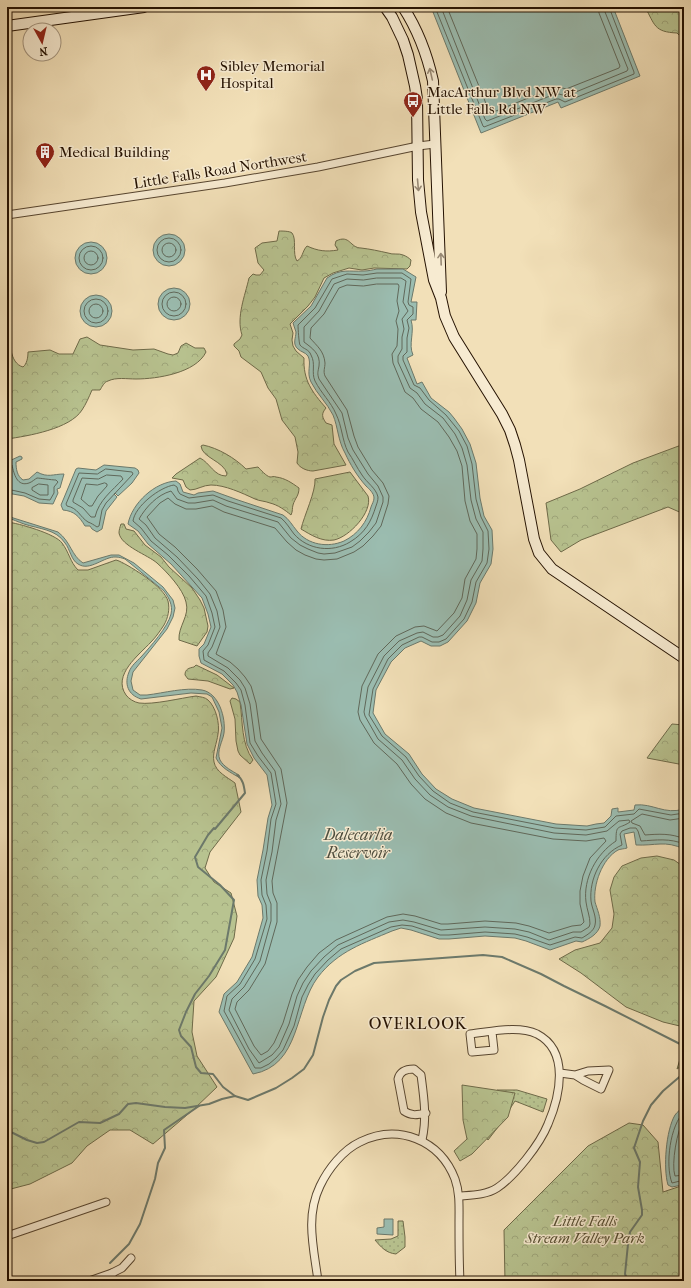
<svg xmlns="http://www.w3.org/2000/svg" width="691" height="1288" font-family="'IM FELL French Canon',serif">
  <defs>
    <pattern id="green-dots" width="8" height="8" patternUnits="userSpaceOnUse"><rect width="8" height="8" fill="#b8c390"/><path d="M2 2h.1M6 6h.1" fill="none" stroke="#9ea67b" stroke-width="1.8" stroke-linecap="round"/></pattern>
    <pattern id="forest-crowns" width="20" height="18" patternUnits="userSpaceOnUse"><rect width="20" height="18" fill="#b8c390"/><path d="M2 6a3 3 0 1 1 6 0M12 15a3 3 0 1 1 6 0" fill="none" stroke="#9ea67b"/></pattern>
  </defs>
  <rect width="100%" height="100%" fill="#f2e0b8"/>
  <filter id="stains"><feTurbulence type="fractalNoise" baseFrequency=".005" numOctaves="4"/><feColorMatrix values="0 0 0 0 .2 0 0 0 0 .09 0 0 0 0 .02 0 0 0 .5 -.17"/></filter>
  <radialGradient id="worn" r=".72"><stop offset=".6" stop-color="#630" stop-opacity="0"/><stop offset="1" stop-color="#630" stop-opacity=".3"/></radialGradient>
  <g fill="url(#green-dots)" stroke="#6e6a49">
    <path d="M497 1090H517L547 1099 543 1112 515 1101 498 1127 488 1140 482 1132Z"/>
    <path d="M398 1221H403L405 1237V1247L396 1254C386 1253 381 1247 375 1240L391 1239 398 1236Z"/>
  </g>
  <g fill="url(#forest-crowns)" stroke="#6e6a49">
    <path d="M645 7H674L684 16V40L677 33C654 32 655 25 645 7Z"/>
    <path d="M279 231C282 231 290 231 292 233 297 239 292 254 297 261 303 258 302 251 307 246 318 251 326 252 338 250L335 245 336 241C350 234 350 248 361 248 370 249 379 251 388 253 393 255 399 253 403 255 406 256 409 258 411 260L410 266 407 269 374 268 362 270 349 268 333 273 324 278 315 297 308 306 290 324 293 333 292 340 293 346 296 351 304 358C303 380 312 392 326 408 321 414 322 417 326 423L332 425 334 444 346 465 313 471C307 471 300 468 297 463L298 452 295 437 282 420 276 399 268 388 261 372 241 357 239 351 234 346V344L240 339 242 335C236 317 245 296 249 278L253 274 256 275H260L264 270 258 263 255 248 262 243 277 241Z"/>
    <path d="M7 328 10 330C10 341 9 363 23 367 27 364 28 357 28 352L50 350 59 354H73L80 339 87 337 100 345 133 350 154 349 168 354 173 355 178 353 181 346 186 343 195 348H204L206 352C196 373 157 379 136 379 127 379 116 377 108 381 104 382 102 387 100 390H92C89 397 86 404 82 410 70 429 28 436 7 439Z"/>
    <path d="M684 444V514L668 507 581 540 561 552 551 540 546 503 580 489 633 463Z"/>
    <path d="M203 445C218 448 235 458 246 469L258 467C261 470 266 476 270 477 272 477 274 476 276 477 285 478 292 483 299 488 299 496 295 498 293 505 292 508 293 511 291 515 285 510 278 505 270 503 265 501 259 501 255 499 242 493 225 485 211 485 203 485 197 490 190 490L186 487 183 480 172 478 176 474 200 458C210 463 214 476 226 476L227 474C224 461 202 458 201 446Z"/>
    <path d="M350 472 368 496C373 512 349 537 334 540 322 542 311 535 301 529 304 516 316 491 315 479Z"/>
    <path d="M7 522C18 523 56 534 62 543 69 552 70 562 78 570H88L116 560 119 561C132 567 164 587 168 601 170 609 168 618 164 625 160 631 156 637 151 642 139 655 112 675 126 695 129 699 134 702 139 703 153 705 181 698 196 696 200 697 205 697 208 700 216 707 220 724 218 734 217 743 212 753 214 762 216 772 227 777 235 783L241 812 210 852 205 868 214 882 231 893 237 916 234 938 216 977 194 1001 192 1032 197 1056 217 1087 194 1109 153 1144 130 1130H110L87 1146 72 1163 30 1184 7 1190Z"/>
    <path d="M121 524H124L126 529 134 531 145 545 161 557 169 567 192 588 200 600 204 608 208 626 207 632 197 646 179 640C178 626 190 616 186 602 183 589 167 572 157 563 148 555 121 546 119 533 119 530 120 527 121 524Z"/>
    <path d="M196 665 217 675 234 688 230 689 208 681 188 679 185 675C185 669 189 668 194 667Z"/>
    <path d="M232 698 236 699 240 702C243 723 241 743 253 760L250 764 240 755 238 751 236 741 235 719 230 701Z"/>
    <path d="M672 724 684 725V765L647 758Z"/>
    <path d="M657 856 674 860 684 867V1027L663 1022 626 1007 581 973 559 959 575 950 600 943 612 928 614 914 610 890 614 877 622 866 641 858Z"/>
    <path d="M684 1045V1064L677 1069 684 1046Z"/>
    <path d="M462 1085 515 1093 508 1117 472 1154 460 1161 454 1151 467 1139 463 1120Z"/>
    <path d="M629 1123 643 1125 658 1142 663 1192 684 1185V1281H505L504 1230 588 1146Z"/>
  </g>
  <g fill="#9bbdb1" stroke="#6c796b">
    <path d="M431 7H613L640 76 561 108 558 102 481 133Z"/>
    <circle cx="169" cy="250" r="16"/>
    <circle cx="91" cy="258" r="16"/>
    <path d="M377 269H403L416 277 411 302H417L416 320H411C415 332 408 344 413 355L407 358 417 384 422 382 431 398 449 412 454 418 462 429 470 444 476 463 480 498 484 516 492 530 493 549 491 564 480 583 476 603 467 621 448 642 440 646H431L421 641 405 648 391 662 376 690 373 713 385 734 409 754 422 774 436 789 452 799 474 808 556 824 587 826 596 824 604 823 611 816 612 809 618 808V812L634 810 635 805C653 803 664 815 684 809V849C665 840 655 846 636 845L634 832 624 834 627 848C624 849 620 849 618 850 602 859 593 885 595 902 597 909 601 917 600 926 598 934 589 939 582 942L576 941 550 950 526 941 515 938 485 936 449 939H439L411 930 401 928 392 931C364 943 338 951 318 977 294 1009 301 1065 253 1074L219 1012 224 994 237 982 252 957 263 918 262 905 258 896 257 880 263 850 268 818 272 805 267 775 254 758 247 744 241 705 237 692 233 685 222 674 201 663 199 656V649L204 644 211 627 208 614 202 598 171 564 148 544 138 531 128 524C132 503 155 482 176 481L180 484 183 492 194 495 198 493 213 491 238 500 283 515C289 519 292 525 297 531 308 545 328 548 344 541 358 534 367 522 371 507 372 504 374 501 374 498 374 493 369 489 366 486 357 476 350 464 345 453 338 441 338 427 333 415 327 403 317 394 311 382 306 372 312 364 308 356 305 352 301 352 298 349 292 344 296 338 296 332 295 329 294 326 293 323L311 306 327 278C341 268 349 272 364 271 368 271 372 270 377 269Z"/>
    <circle cx="174" cy="304" r="16"/>
    <circle cx="96" cy="311" r="16"/>
    <path d="M20 456 22 457V459L16 462C16 469 17 476 23 480L29 479 37 472C48 478 53 474 64 474L60 488 57 489 58 493 53 504 39 503 24 496 7 493V462Z"/>
    <path d="M104 465 135 468 138 470 139 473 132 483 118 496 115 493 114 494 117 497 106 511 102 529 97 532 92 529 90 526H85C79 516 74 511 63 510L61 505 76 469 78 468 96 470Z"/>
    <path d="M7 516 58 532C71 542 71 555 83 563L111 555H119L134 563 163 587 173 600 175 608 173 617 167 629 133 672 131 681 133 690 140 695H147C164 693 185 687 202 690 219 693 226 718 224 733 223 741 216 751 220 760 224 767 232 771 239 775L240 778C230 772 221 768 216 758L222 728 219 712 212 697 207 694 191 693 141 699C128 695 124 684 129 672 131 666 137 661 141 657 150 647 168 627 171 614 173 605 169 598 164 591L125 559C122 558 119 557 116 557 104 556 90 572 78 564 71 560 70 549 65 543 56 529 39 529 24 524 18 522 13 519 7 518Z"/>
    <path d="M684 1106V1182L682 1185 672 1187 668 1185C663 1168 666 1130 675 1115 677 1112 681 1109 684 1106Z"/>
    <path d="M384 1219H393V1235L377 1234V1228L384 1227Z"/>
  </g>
  <g fill="none" stroke-linecap="round" stroke-linejoin="round">
    <g stroke="#60685a" stroke-width="1">
      <path d="M435 7 483 126 484 127 556 99H559L565 102 634 74V72L609 7"/>
      <path d="M441 7 485 119 487 121 555 94H559L566 96 627 71 628 69 605 12 604 7"/>
      <path d="M447 7 489 111 491 113 553 88 559 87 566 89 619 68 620 66 599 13 598 7"/>
      <circle cx="169" cy="250" r="12"/>
      <circle cx="169" cy="250" r="7"/>
      <circle cx="91" cy="258" r="12"/>
      <circle cx="91" cy="258" r="7"/>
      <path d="M377 278H401L406 281 403 302 408 311 402 319 404 329 402 337V349L398 356V362L410 388 417 393 425 404 443 418 455 434 462 448 467 465 471 500 476 519 483 532V549L482 561 471 580 467 600 460 616 443 635 438 637H433L423 632 417 633 399 641 384 656 368 687 364 712 365 716 378 739 402 760 415 779 430 795 448 807 471 816 554 833 586 835 607 831 619 821 629 820 630 822C618 830 616 823 616 841 596 854 583 879 586 902 587 910 590 916 590 924L589 927 581 932H573L549 940 529 932 515 929 485 927 441 930 414 922 403 920 389 922 338 945 324 957 311 971 303 983 297 996 289 1024 279 1047 272 1055 259 1063 249 1049 229 1010 232 999 244 987 260 961 271 921V904L267 894 266 880 272 852 276 820 281 804 275 771 262 753 255 741 250 704 245 688 240 680 228 668 208 656V653L212 647 220 627 217 611 210 594 198 579 177 557 155 538 146 525 139 519C146 507 157 495 171 491L177 499 188 503H195L213 500 226 506 278 522 291 538 300 545 308 549 318 553 324 554 335 553 352 547 360 541 369 532 376 523 383 502V497L378 486 368 474 353 450 348 438 342 413 319 379C317 373 318 372 319 366 321 354 312 348 304 342V327L319 311 334 284 347 279 363 280Z"/>
      <path d="M377 284H398L399 286 397 301 399 311 396 321 398 329 397 346 392 354 393 363 405 392 413 398 421 409 438 422 449 437 457 451 462 466 465 501 470 521 477 534V549L476 559 465 579 462 598 454 613 437 631 424 626 415 627 396 636 378 654 362 686 358 712 360 720 374 743 397 764 411 784 425 799 446 813 471 823 553 839 586 841 604 838 606 841 590 858 583 876 580 891V904L584 922 581 925 572 926 549 933 529 926 516 923 485 921 448 924H441L415 916 403 914 387 917 336 940 319 953 307 967 298 980 292 994 283 1023 274 1043 268 1051 261 1055 254 1046 235 1009 237 1002 249 990 265 964 277 922V903L273 893 272 881 287 803 281 769 261 739 256 703 251 686 245 677 238 669 230 662 216 654 226 627 223 610 216 591 197 569 175 547 159 534 147 517 160 503 168 498 175 504 186 509H196L212 506 224 512 275 528 287 542 296 550 305 555 316 559 324 560 337 559 354 552 363 546 373 536 381 526 388 504 389 496 383 483 372 470 358 447 354 436 347 410 325 376C323 371 325 368 325 363 324 351 317 346 310 338L311 328 324 314 339 288 347 285 363 286Z"/>
      <circle cx="174" cy="304" r="12"/>
      <circle cx="174" cy="304" r="7"/>
      <circle cx="96" cy="311" r="12"/>
      <circle cx="96" cy="311" r="7"/>
      <path d="M7 465H12C14 474 17 487 29 483 32 482 35 479 37 478 39 478 52 480 56 480L58 482 54 487V493L50 500 39 499 25 493 7 489"/>
      <path d="M106 469 132 472 133 474 106 503 102 510 99 526 97 527C94 525 91 523 88 522 80 517 78 508 67 506L66 504 79 473 97 474Z"/>
      <path d="M107 475 121 476 123 479C112 491 99 500 95 517H91L83 508 73 502V500L82 478 98 479Z"/>
      <path d="M105 483 107 484V486L98 496 92 506H89L81 499 86 484 97 485Z"/>
      <path d="M39 484 48 485V495H40L32 490V488Z"/>
      <path d="M684 813 671 815 639 809 634 814 616 816 605 827 586 830 555 828 473 812 450 803 433 791 419 776 406 757 382 736 369 715 373 689 388 659 402 645 419 637H422L432 642H439L446 639 464 619 472 602 476 582 487 563 489 549 488 531 481 517 476 499 472 464 467 446 459 431 446 415 429 400 420 388 414 385 403 360V356L407 352V338L409 328 407 320 413 314V307L409 305 408 302 411 279 402 273H377L363 275 347 274 332 279 315 308 298 325C298 328 299 344 300 345 303 349 309 349 311 355 316 364 311 372 315 381 321 393 331 402 336 414 342 426 342 440 348 452 353 459 357 468 362 475 367 483 376 488 378 497 378 501 377 503 376 506 371 522 365 533 350 542 332 553 308 550 294 534 290 529 287 523 281 518L228 501 213 495 189 498 180 494 178 491 177 487 174 485C160 487 135 506 133 521L141 528 151 541 168 555 189 576 206 596 212 613 215 627 208 645 203 651 204 660 224 671 236 683 241 690 245 705 250 743 258 756 271 773 276 804 271 819 267 851 261 880 262 895 266 905 267 919 255 959 240 984 227 996 224 1011 255 1068H261L269 1064 276 1058 283 1050 294 1026 302 997 308 985 315 974 328 960 341 949 391 927 402 925 412 926 440 935H449L485 932 515 934 527 937 550 945 575 937 582 938C587 935 594 931 595 925 597 917 592 909 591 901 589 879 601 854 622 845L620 834 622 831 630 828H636L638 831 641 841C656 840 670 838 684 844"/>
      <path d="M684 818 670 820 642 814 631 821 632 823 640 826 645 835C658 834 672 833 684 839"/>
      <path d="M684 1112C670 1125 665 1165 672 1183L684 1180"/>
      <path d="M684 1119C677 1130 671 1164 675 1176L684 1175"/>
    </g>
    <g stroke="#6c796b" stroke-width="2">
      <path d="M235 1096 223 1087 213 1074 201 1073 196 1067 191 1047 181 1036 179 1030 186 1012 195 994 209 976 225 950 234 900 220 885 198 867 195 857 208 835 214 828 215 829 245 793C244 786 243 779 237 775"/>
      <path d="M7 1130 27 1140 37 1143 44 1142 79 1122 100 1123 119 1114 128 1104 136 1103 165 1107 185 1108 209 1104 222 1099 235 1096 248 1100 276 1088 292 1078 304 1069 313 1055 323 1017 329 1000 336 986 341 980 355 971 374 963 483 955 502 957 541 974 564 986 605 1006 684 1046"/>
      <path d="M110 1263 129 1244 140 1224 155 1179 158 1163 165 1148 164 1130 199 1106"/>
      <path d="M628 1281 625 1274 628 1244 630 1232 642 1215V1210L638 1187 640 1162 634 1148 643 1121 651 1105 663 1091 684 1073"/>
    </g>
    <defs>
      <g id="minor">
        <path d="M7 215 225 183 318 167 418 146 435 144"/>
        <path d="M560 1073 575 1075 583 1080 601 1089 609 1070 588 1071 575 1075"/>
        <path d="M422 1140C427 1118 424 1098 421 1075L414 1069C406 1069 400 1071 398 1079L404 1111C411 1116 417 1115 426 1113"/>
        <path d="M459 1196C472 1195 486 1195 497 1188 515 1176 540 1144 548 1124 560 1096 570 1051 537 1034 518 1025 490 1032 470 1034L472 1052 494 1050 492 1032"/>
        <path d="M7 1236 106 1202"/>
        <path d="M89 1281 112 1273 122 1268 131 1258"/>
        <path d="M112 1281V1273"/>
        <path d="M318 1281C314 1249 305 1217 320 1186 328 1169 343 1150 360 1142 398 1123 440 1140 455 1179 460 1193 459 1208 459 1223 459 1243 459 1262 460 1281"/>
      </g>
      <g id="secondary">
        <path d="M385 7 392 17 403 40 408 55 415 86 417 99 418 180 421 212 434 280 441 298 445 316 454 337 502 414 510 430 515 445 519 460 534 539 539 553 552 569 684 658"/>
        <path d="M403 7C418 30 427 54 433 81L441 292"/>
        <path d="M7 26 144 7"/>
      </g>
    </defs>
    <use href="#minor" stroke="#584630" stroke-width="9"/>
    <use href="#secondary" stroke="#251202" stroke-width="12"/>
    <use href="#minor" stroke="#f7ebd1" stroke-width="7"/>
    <use href="#secondary" stroke="#f7ebd1" stroke-width="10"/>
  </g>
  <defs><path id="oneway-shaft" d="M-6 0H5M1.5-3L5.5 0L1.5 3" fill="none" stroke-width="1.6" stroke-linecap="round" stroke-linejoin="round"/></defs>
  <g stroke="#988974">
    <use href="#oneway-shaft" transform="translate(431 74) rotate(-103)"/>
    <use href="#oneway-shaft" transform="translate(418 185) rotate(85)"/>
    <use href="#oneway-shaft" transform="translate(441 259) rotate(-92)"/>
  </g>
  <defs>
    <symbol id="hospital-pin" viewBox="-11 -11 22 30"><path d="M0 17L-7.5 6A9.5 9.5 0 1 1 7.5 6Z" fill="#8f2418" stroke="#f7ebd1"/><path d="M-5-5h3v3.5h4V-5h3V5h-3V1.5h-4V5h-3Z" fill="#fff"/></symbol>
    <symbol id="bus-pin" viewBox="-11 -11 22 30"><path d="M0 17L-7.5 6A9.5 9.5 0 1 1 7.5 6Z" fill="#8f2418" stroke="#f7ebd1"/><path d="M-5-6H5V4H4V6H2V4H-2V6H-4V4H-5ZM-3.5-4V0h7V-4ZM-3.5 1.2v1.5H-2V1.2ZM2 1.2v1.5H3.5V1.2Z" fill="#fff"/></symbol>
    <symbol id="building-pin" viewBox="-11 -11 22 30"><path d="M0 17L-7.5 6A9.5 9.5 0 1 1 7.5 6Z" fill="#8f2418" stroke="#f7ebd1"/><path d="M-4-6H4V6H1V3H-1V6H-4ZM-2.5-4.3h1.7v1.8h-1.7ZM.8-4.3h1.7v1.8H.8ZM-2.5-1h1.7V.8h-1.7ZM.8-1h1.7V.8H.8Z" fill="#fff"/></symbol>
  </defs>
  <g fill-rule="evenodd">
    <use href="#hospital-pin" x="195" y="64" width="22" height="30"/>
    <use href="#bus-pin" x="402" y="90" width="22" height="30"/>
    <use href="#building-pin" x="34" y="141" width="22" height="30"/>
  </g>
  <g text-anchor="middle" stroke-width="3" stroke-linejoin="round" paint-order="stroke">
    <g font-size="15" fill="#251202" stroke="#f7ebd1" text-anchor="start">
      <text x="220" y="71">Sibley Memorial<tspan x="220" dy="17">Hospital</tspan></text>
      <text x="427" y="97">MacArthur Blvd NW at<tspan x="427" dy="17">Little Falls Rd NW</tspan></text>
      <text x="59" y="157">Medical Building</text>
    </g>
    <g font-size="15" fill="#251202" stroke="#f7ebd1">
      <text transform="translate(220 170) rotate(-9)" y="5">Little Falls Road Northwest</text>
    </g>
    <g font-size="15" font-style="italic" fill="#585034" stroke="#f7ebd1">
      <text x="585" y="1226">Little Falls<tspan x="585" dy="17">Stream Valley Park</tspan></text>
    </g>
    <g font-size="16" font-style="italic" fill="#4e4e3f" stroke="#f7ebd1">
      <text x="358" y="840">Dalecarlia<tspan x="358" dy="18">Reservoir</tspan></text>
    </g>
    <g font-size="16" letter-spacing="1" fill="#251202" stroke="#f7ebd1">
      <text x="418" y="1029">OVERLOOK</text>
    </g>
  </g>
  <rect width="691" height="1288" fill="none" stroke="#f2e0b8" stroke-width="24"/>
  <rect x="8" y="8" width="675" height="1272" fill="none" stroke="#251202" stroke-width="2"/>
  <rect x="12" y="12" width="667" height="1264" fill="none" stroke="#251202"/>
  <g transform="translate(42 42) rotate(172)"><circle r="19" fill="#f7ebd1" stroke="#a3947e"/>
  <path d="M0-3L7 15L0 10L-7 15Z" fill="#8f2418"/>
  <text y="-6" font-size="11" font-weight="bold" text-anchor="middle" fill="#251202">N</text>
  </g>
  <rect width="100%" height="100%" filter="url(#stains)"/>
  <rect width="100%" height="100%" fill="url(#worn)"/>
</svg>
